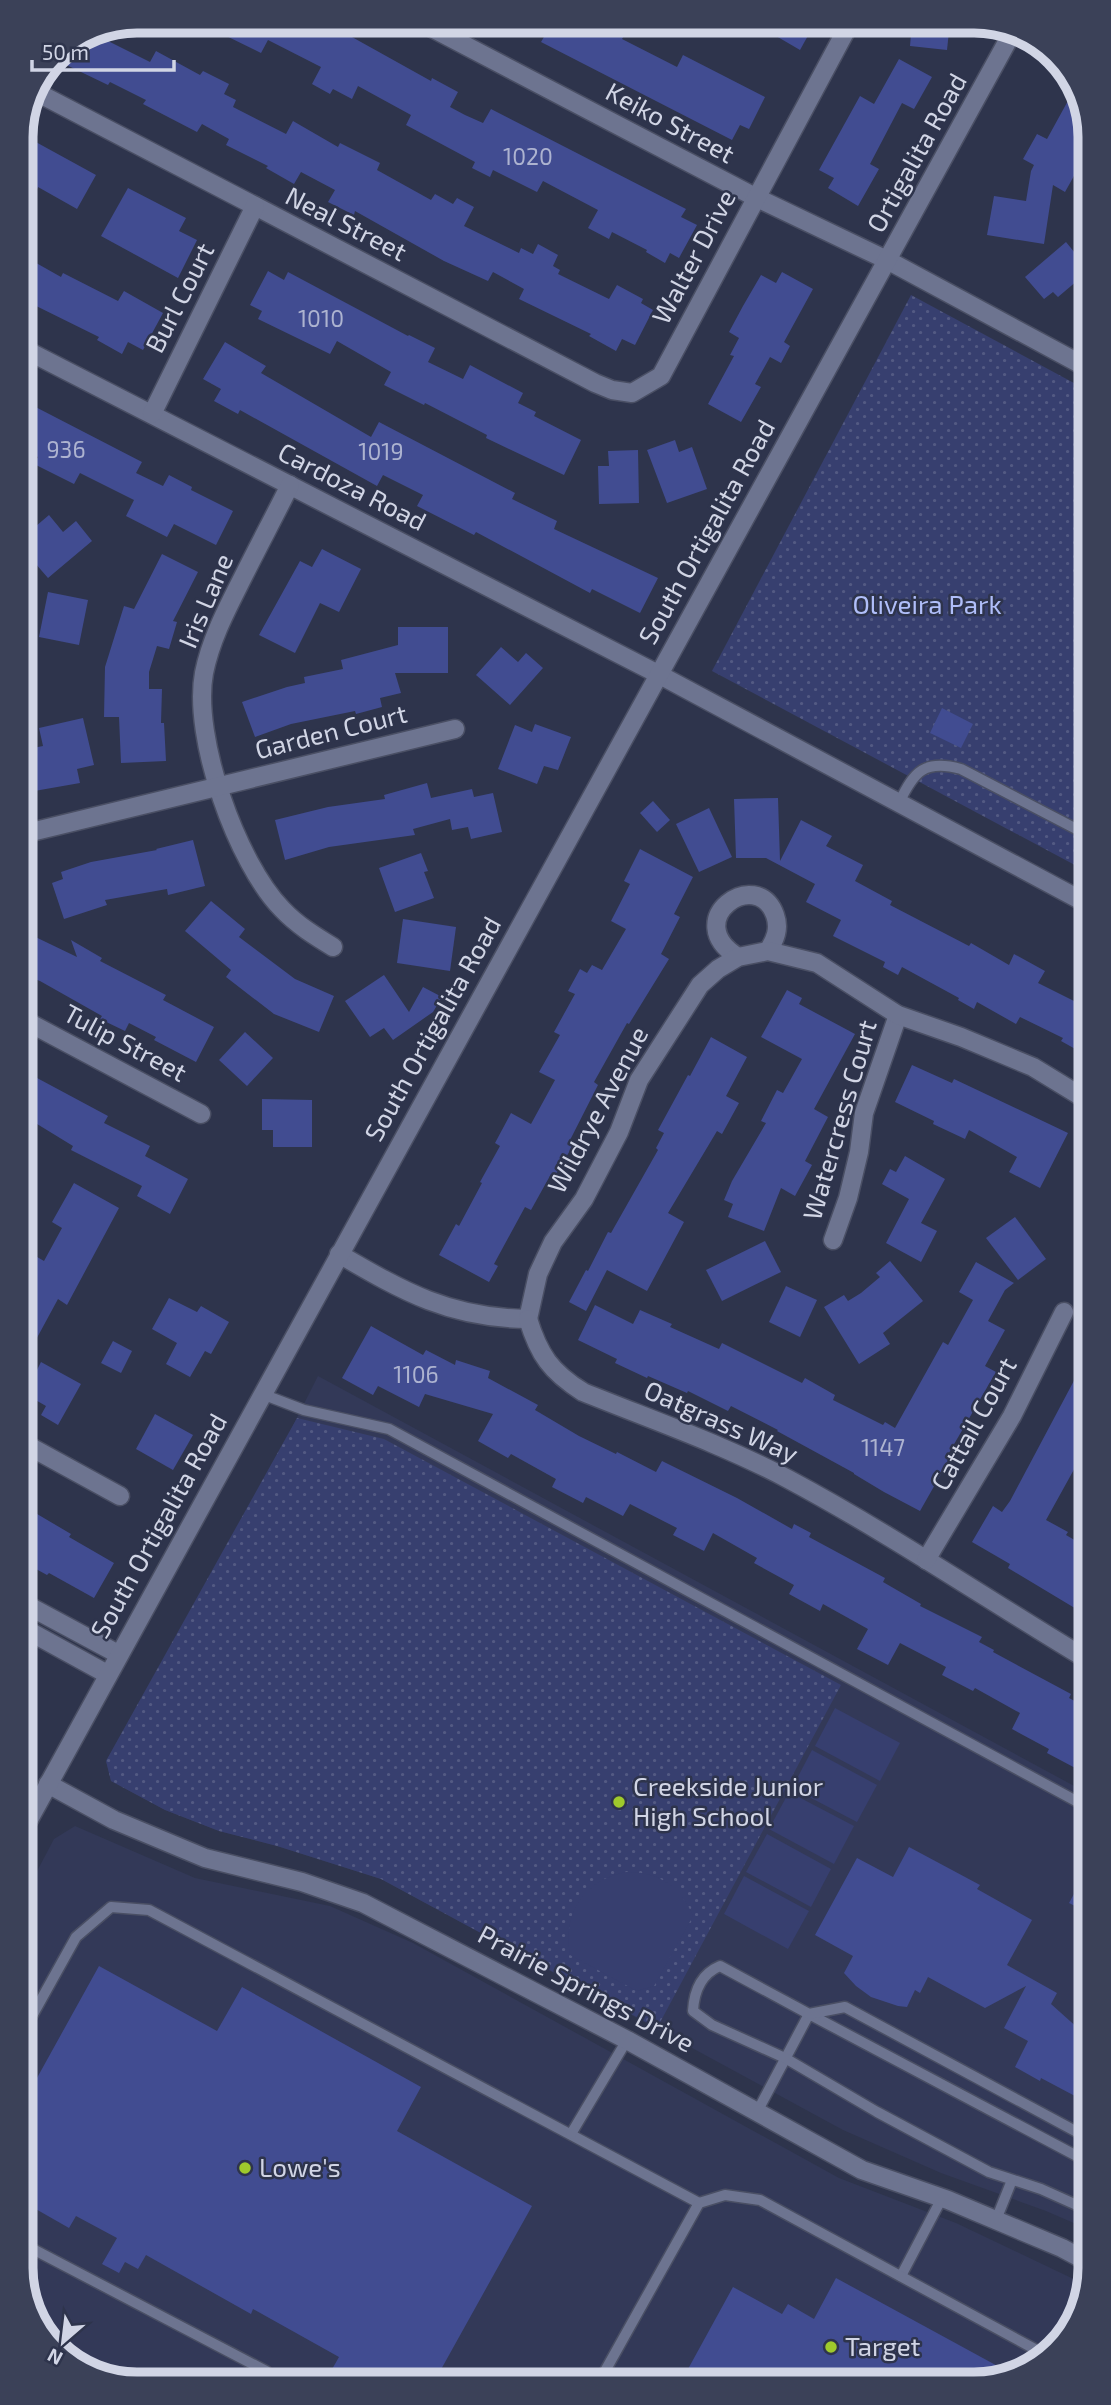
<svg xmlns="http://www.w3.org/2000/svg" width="1111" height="2405" font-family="'Exo 2',sans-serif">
  <defs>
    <pattern id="grass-dots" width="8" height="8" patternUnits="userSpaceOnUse" patternTransform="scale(1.75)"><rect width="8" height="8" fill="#373f6f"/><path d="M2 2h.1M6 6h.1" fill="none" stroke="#535a83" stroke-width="1.8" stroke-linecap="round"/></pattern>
  </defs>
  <rect width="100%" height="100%" fill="#2e344c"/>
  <g fill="#333958">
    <path d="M318 1376 1089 1794 1090 2230 1046 2211 941 2173 843 2130 381 1879 277 1846 219 1831 165 1810 111 1781 106 1761 264 1483Z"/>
    <path d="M75 1826 195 1878 330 1906 413 1943 839 2178 956 2223 1084 2284 1066 2338 1011 2378 130 2384 66 2360 27 2305 26 1892 54 1839Z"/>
  </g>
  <g fill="url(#grass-dots)">
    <path d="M911 295 1085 389 1086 871 712 671Z"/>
    <path d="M297 1418 384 1439 841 1685 657 2028 381 1879 277 1846 219 1831 165 1810 111 1781 106 1761Z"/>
  </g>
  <g fill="#373f6f">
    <path d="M835 1708 900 1743 880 1781 815 1746Z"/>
    <path d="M812 1750 877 1785 857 1822 792 1788Z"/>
    <path d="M789 1792 854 1826 834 1864 769 1829Z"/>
    <path d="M767 1834 831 1869 811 1907 746 1872Z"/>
    <path d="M626 1872C658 1871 681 1887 693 1916L654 1986 637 1991 570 1955C562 1914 584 1880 626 1872Z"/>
    <path d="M744 1876 809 1911 788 1949 724 1914Z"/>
  </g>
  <g fill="#414c91">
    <path d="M912 22H950L947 50 910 46Z"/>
    <path d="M754 23H815L800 50Z"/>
    <path d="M551 25H630L622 39 677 67 683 55 765 97 749 129 740 125 732 140 541 42Z"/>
    <path d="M334 27 431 81 432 78 458 92 450 107 465 115 483 123 491 109 686 209 681 217 697 225 679 258 670 253 665 263 646 252 647 250 612 232 609 239 588 228 598 210 543 181 537 192 493 170 490 177 472 168 475 162 406 125 411 115 358 86 352 99 333 89 330 94 312 84 321 67 268 40 261 53 212 29Z"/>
    <path d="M90 32 150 62 156 51 200 75 203 71 229 84 224 94 236 100 233 107 286 134 293 121 338 147 340 143 380 163 377 170 431 200 435 194 453 204 457 198 474 207 464 226 519 253 521 248 533 254 538 244 558 255 553 266 560 270 558 274 609 299 617 285 643 299 641 303 653 310 635 345 622 339 616 351 589 336 591 334 519 299 524 289 493 272 488 281 444 261 355 211 354 215 328 202 335 190 301 172 294 184 266 168 268 166 226 145 229 139 202 124 197 132 143 104 146 100 110 82 108 85 54 59 55 55Z"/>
    <path d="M899 59 932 77 914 109 902 103 870 164 879 169 858 206 828 188 834 178 819 170 860 96 874 104Z"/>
    <path d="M1075 88 1084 100V158L1065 192 1053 185 1044 244 987 235 994 196 1026 201 1031 171 1034 165 1023 159 1037 134 1047 139Z"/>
    <path d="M34 141 96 175 77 209 38 187 36 192 21 185V144L30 149Z"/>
    <path d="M128 188 186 218 179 231 197 240 178 278 101 236Z"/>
    <path d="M1066 242 1084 264V275L1058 297 1053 292 1044 299 1025 277Z"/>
    <path d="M22 255 61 277 63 273 118 301 124 291 163 313 143 350 128 342 122 354 97 340 99 337 22 299Z"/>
    <path d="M268 271 284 280 288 272 408 336 409 335 435 348 428 362 463 379 470 365 523 393 518 403 536 412 534 416 581 440 564 475 486 438 487 435 425 403 424 405 384 385 391 372 337 341 330 354 258 319 262 311 250 305Z"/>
    <path d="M782 272 813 289 784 342 790 346 781 363 770 357 755 384 761 387 741 422 708 404 734 356 730 355 739 338 729 332 743 306 761 275 776 283Z"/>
    <path d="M225 342 266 366 261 373 371 437 379 422 515 493 512 499 557 521 554 529 658 578 640 613 592 589 590 593 476 532 474 535 417 506 423 495 383 475 377 486 240 410 238 414 214 401 221 389 203 379Z"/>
    <path d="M22 400 142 462 136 473 163 486 169 475 192 487 191 490 233 511 216 545 174 524 167 537 126 516 134 500 80 473 74 484 34 464 38 457 22 448Z"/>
    <path d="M675 440 679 452 692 447 707 489 667 503 647 450Z"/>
    <path d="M638 450 639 503 599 504 598 466H609L608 451Z"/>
    <path d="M49 515 63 532 76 521 92 541 48 578 22 548V538Z"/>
    <path d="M322 549 361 569 339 612 320 603 295 653 259 635 300 561 312 567Z"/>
    <path d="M162 554 198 572 173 621 177 622 169 649 157 646 149 672V689H162L161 723H164L166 761 121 763 119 717H104L105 667 124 606 134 609Z"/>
    <path d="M48 592 88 600 79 645 39 637Z"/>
    <path d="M398 627H448V673H395L401 693 380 698 382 707 356 714 355 711 291 724 255 737 242 702 287 687 305 683 304 677 343 669 341 660 398 645Z"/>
    <path d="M501 647 518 662 526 653 543 668 510 705 476 675Z"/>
    <path d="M942 708 973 724 961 748 930 733Z"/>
    <path d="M83 718 94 765 77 769 80 783 23 793V750L43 746 39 728Z"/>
    <path d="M535 724 571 737 558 770 544 766 537 784 498 769 515 725 532 732Z"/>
    <path d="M427 783 431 798 472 789 474 797 493 793 502 832 471 839 468 827 452 830 450 819 413 829 415 835 329 847 285 860 275 820 328 807 385 799 384 795Z"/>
    <path d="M778 798 780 861 801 820 832 836 826 846 863 865 855 881 892 901 890 905 969 946 971 943 1009 965 1014 954 1045 971 1038 983 1086 1007V1055L1061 1041 1063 1038 1020 1017 1016 1024 977 1002 974 1009 958 1000 959 998 902 967 898 975 883 967 885 962 833 936 841 920 806 902 815 884 766 858H736L734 799Z"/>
    <path d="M653 801 670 820 657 832 640 813Z"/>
    <path d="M709 808 732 857 699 872 676 824Z"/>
    <path d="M193 840 205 886 168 895 167 889 105 900 107 905 64 919 52 883 63 879 61 872 91 862 157 850 156 849Z"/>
    <path d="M640 849 693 877 674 914 680 917 661 954 669 959 629 1024 627 1023 594 1082 598 1085 568 1144 572 1147 555 1176 551 1174 531 1210 525 1207 494 1264 498 1266 489 1282 439 1255 456 1224 459 1226 482 1183 480 1182 500 1146 495 1143 511 1113 531 1124 555 1080 539 1072 560 1035 554 1032 575 994 568 991 580 969 587 973 592 965 602 970 626 929 611 921 630 884 624 881Z"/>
    <path d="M421 853 428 871 424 872 434 898 395 912 379 868Z"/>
    <path d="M211 901 245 929 239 937 295 979 334 996 319 1032 274 1014 226 977 231 970 185 931Z"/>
    <path d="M403 919 456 927 450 971 397 963Z"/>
    <path d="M23 931 77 957 71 940 102 958 100 961 166 995 163 1000 214 1027 196 1062 154 1040 156 1037 129 1023 125 1031 100 1019 102 1016 40 981 24 975Z"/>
    <path d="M384 975 409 1012 423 987 442 997 433 1012 393 1040 384 1028 370 1037 345 1001Z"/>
    <path d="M787 990 802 998 799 1004 855 1034 814 1109 828 1117 805 1161 812 1165 795 1196 781 1188 764 1231 728 1217 733 1204 724 1200 732 1181 766 1123 761 1121 777 1090 783 1093 802 1059 761 1037Z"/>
    <path d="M245 1032 273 1058 247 1086 219 1060Z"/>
    <path d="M711 1037 747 1057 726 1096 739 1103 722 1134 717 1131 668 1213 684 1222 647 1291 607 1270 586 1311 569 1302 586 1270 588 1271 608 1232 611 1233 658 1150 656 1148 664 1133 658 1130 688 1075 690 1076Z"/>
    <path d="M912 1065 952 1083 954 1079 1068 1133 1040 1188 1009 1172 1017 1157 969 1130 965 1139 933 1124 934 1121 895 1102Z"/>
    <path d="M24 1071 108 1116 104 1123 150 1146 145 1156 188 1179 170 1214 137 1196 142 1186 71 1150 73 1146 24 1116Z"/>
    <path d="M262 1099 312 1100V1147H273V1130H262Z"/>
    <path d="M905 1156 945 1179 921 1223 937 1231 921 1262 886 1243 909 1199 882 1184 890 1169 896 1172Z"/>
    <path d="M74 1183 119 1208 67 1305 58 1299 25 1360 24 1268 32 1254 44 1261 62 1228 52 1222Z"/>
    <path d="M1015 1217 1046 1259 1018 1280 986 1238Z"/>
    <path d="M765 1241 781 1272 722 1301 706 1270Z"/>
    <path d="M890 1261 923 1301 883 1333 890 1344 859 1364 824 1307 844 1295 848 1301 861 1293 880 1277 876 1273Z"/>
    <path d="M976 1262 1014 1283 1005 1290 988 1321 1005 1330 985 1366 996 1372 946 1458 949 1460 920 1511 884 1492 854 1474V1473L777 1431 778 1430 731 1406 728 1411 688 1391 687 1393 648 1376 647 1378 615 1363 617 1359 578 1340 595 1305 633 1324 640 1310 672 1324 670 1327 719 1349 722 1343 802 1383 805 1378 835 1395 833 1400 883 1425 885 1422 895 1428 943 1342 948 1345 973 1300 959 1292Z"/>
    <path d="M786 1286 817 1300 800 1337 769 1322Z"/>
    <path d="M169 1298 197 1312 201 1306 229 1322 211 1354 205 1351 190 1377 166 1364 177 1343 152 1329Z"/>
    <path d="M371 1326 423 1355 426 1350 455 1365 456 1360 490 1371 488 1378 538 1405 535 1410 579 1436 616 1454 617 1452 656 1472 662 1461 737 1498 792 1529 794 1524 811 1533 809 1537 885 1578 883 1582 921 1604 920 1606 982 1637 979 1642 994 1650 993 1652 1071 1694 1069 1698 1088 1708V1752L1079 1770 1047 1753 1049 1749 1012 1729 1020 1713 975 1688 973 1691 942 1675 946 1667 900 1643 888 1665 857 1649 868 1629 823 1604 820 1611 789 1594 794 1585 754 1563 757 1558 713 1533 704 1551 673 1535 677 1528 630 1504 623 1516 586 1497 583 1503 552 1487 556 1479 511 1454 508 1458 478 1441 493 1414 425 1394 419 1407 378 1386 373 1395 342 1378Z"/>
    <path d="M113 1341 132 1351 121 1373 101 1363Z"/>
    <path d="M41 1362 81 1384 58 1425 41 1415 46 1406 25 1394Z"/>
    <path d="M1077 1375 1087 1381 1088 1469 1077 1464 1046 1520 1068 1532 1066 1535 1088 1548V1616L1008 1568 1010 1564 972 1542 993 1506 1002 1512 1010 1501Z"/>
    <path d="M155 1414 193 1435 173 1470 136 1449Z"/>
    <path d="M32 1511 71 1534 69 1537 114 1563 94 1598 49 1573 47 1575 25 1563V1523Z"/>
    <path d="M909 1847 980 1885 977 1889 1032 1920 1007 1965 1057 1993 1051 2004 1089 2038 1090 2104 1041 2078 1040 2081 1015 2067 1028 2041 1004 2028 1026 1986 985 2008 928 1977 920 1993 915 1990 907 2007 898 2006 871 1997 856 1986 844 1973 853 1956 815 1935 857 1858 893 1877Z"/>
    <path d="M1089 1867V1913L1069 1903Z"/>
    <path d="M99 1966 217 2031 242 1987 421 2087 397 2131 532 2206 434 2382H379L354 2368 347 2380 331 2371 339 2357 253 2309 251 2314 146 2255 138 2269 125 2262 119 2273 102 2264 117 2238 76 2216 69 2228 27 2204V2096Z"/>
    <path d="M836 2278 1014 2375 1011 2378 682 2380 733 2287 782 2314 788 2304 814 2319Z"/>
  </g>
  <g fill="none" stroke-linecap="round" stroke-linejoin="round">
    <defs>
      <g id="lane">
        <path d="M899 803C914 771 925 759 961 769L1086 834"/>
        <path d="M262 1394 304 1410 389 1429 1089 1808"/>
        <path d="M27 2025 76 1937 111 1907 149 1910 699 2203"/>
        <path d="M757 2112 809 2014 1090 2163"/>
        <path d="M571 2134 627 2040"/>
        <path d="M1090 2139 845 2007 809 2014 720 1966C701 1974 694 1992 693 2011L712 2025 785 2058 877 2112 989 2172 1041 2189 1090 2211"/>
        <path d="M996 2220 1012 2180"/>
        <path d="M27 2246 266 2371 273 2383"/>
        <path d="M901 2276 942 2198"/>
        <path d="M600 2380 699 2203 725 2195 760 2200 1044 2354"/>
      </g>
      <g id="street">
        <path d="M430 27 755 197 889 261 1084 366"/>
        <path d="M38 93 595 383 612 390 632 393 661 376 850 23"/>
        <path d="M22 348 658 674 1086 903"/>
        <path d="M152 414 255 206"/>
        <path d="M290 485C275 515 259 545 244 575 228 607 211 638 204 673 192 737 237 863 282 909 297 925 315 936 333 947"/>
        <path d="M23 834 455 729"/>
        <path d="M738 957C679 920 757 865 775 915 780 929 775 940 768 951"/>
        <path d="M24 1020 201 1114"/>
        <path d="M833 1240 848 1198 859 1152 864 1113 898 1015"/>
        <path d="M339 1254C404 1292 450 1318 528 1319"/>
        <path d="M528 1319 538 1274 553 1242 584 1199 619 1132 639 1080 700 985 718 969 738 957 768 951 817 963 898 1015 961 1037 1033 1067 1087 1100"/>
        <path d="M528 1319C539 1355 551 1372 583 1392 652 1420 722 1444 788 1479 891 1534 988 1600 1088 1660"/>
        <path d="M25 1444 120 1496"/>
        <path d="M926 1560 1012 1416 1064 1312"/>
        <path d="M25 1604 118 1654"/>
        <path d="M25 1629 107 1674"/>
        <path d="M48 1784 114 1820 205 1858 302 1882 363 1903 627 2040 862 2170 948 2200 1062 2248 1090 2263"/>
      </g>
      <path id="secondary" d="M26 1825 1012 33"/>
    </defs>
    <use href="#lane" stroke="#4a4f64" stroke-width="13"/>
    <use href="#street" stroke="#4a4f64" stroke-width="21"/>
    <use href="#secondary" stroke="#4a4f64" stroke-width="21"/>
    <use href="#lane" stroke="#6d7490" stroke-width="10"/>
    <use href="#street" stroke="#6d7490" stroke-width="18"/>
    <use href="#secondary" stroke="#6d7490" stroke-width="18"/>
  </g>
  <g fill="#9fca2c" stroke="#2e344c" stroke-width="2.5">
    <circle cx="619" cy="1802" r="7"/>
    <circle cx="245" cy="2168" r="7"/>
    <circle cx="831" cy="2347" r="7"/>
  </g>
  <g text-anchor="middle" stroke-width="5" stroke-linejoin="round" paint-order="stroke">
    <g font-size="23" fill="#adb3d0">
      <text x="528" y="165">1020</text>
      <text x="321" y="327">1010</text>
      <text x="66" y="458">936</text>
      <text x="381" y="460">1019</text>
      <text x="416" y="1383">1106</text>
      <text x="883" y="1456">1147</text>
    </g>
    <g font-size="26" fill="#d1d5e5" stroke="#2e344c">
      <text transform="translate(670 123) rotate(28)" y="9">Keiko Street</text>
      <text transform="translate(917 153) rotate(-61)" y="9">Ortigalita Road</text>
      <text transform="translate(346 224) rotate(27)" y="9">Neal Street</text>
      <text transform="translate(694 257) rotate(-62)" y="9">Walter Drive</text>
      <text transform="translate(180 298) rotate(-63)" y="9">Burl Court</text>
      <text transform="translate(352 487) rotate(27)" y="9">Cardoza Road</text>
      <text transform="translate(707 532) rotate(-61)" y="9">South Ortigalita Road</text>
      <text transform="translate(206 601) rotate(-67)" y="9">Iris Lane</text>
      <text transform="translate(331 732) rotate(-14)" y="9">Garden Court</text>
      <text transform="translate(433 1029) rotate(-61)" y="9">South Ortigalita Road</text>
      <text transform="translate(125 1043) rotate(28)" y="9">Tulip Street</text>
      <text transform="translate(598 1110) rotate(-62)" y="9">Wildrye Avenue</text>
      <text transform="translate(840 1120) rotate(-74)" y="9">Watercress Court</text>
      <text transform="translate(721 1422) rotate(24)" y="9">Oatgrass Way</text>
      <text transform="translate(974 1424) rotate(-61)" y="9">Cattail Court</text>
      <text transform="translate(159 1526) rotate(-61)" y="9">South Ortigalita Road</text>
      <text transform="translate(586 1989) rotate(28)" y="9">Prairie Springs Drive</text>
    </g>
    <g font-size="26" fill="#b0bef9" stroke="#2e344c">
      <text x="927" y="614">Oliveira Park</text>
    </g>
    <g font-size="26" fill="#d1d5e5" stroke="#2e344c" text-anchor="start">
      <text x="633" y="1796">Creekside Junior<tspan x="633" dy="30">High School</tspan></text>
      <text x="259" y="2177">Lowe's</text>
      <text x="845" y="2356">Target</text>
    </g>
  </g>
  <path d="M0 0H1111V2405H0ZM137 33H974A104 104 0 0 1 1078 137V2268A104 104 0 0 1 974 2372H137A104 104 0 0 1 33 2268V137A104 104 0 0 1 137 33Z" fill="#3b4158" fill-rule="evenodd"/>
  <path fill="none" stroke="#d1d5e5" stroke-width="9" d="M137 33H974A104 104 0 0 1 1078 137V2268A104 104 0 0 1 974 2372H137A104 104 0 0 1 33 2268V137A104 104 0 0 1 137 33Z"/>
  <g transform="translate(63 2342) rotate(208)" stroke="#2e344c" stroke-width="5" paint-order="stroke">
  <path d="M0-5L12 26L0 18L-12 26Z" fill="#d1d5e5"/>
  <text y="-10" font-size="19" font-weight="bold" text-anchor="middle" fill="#d1d5e5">N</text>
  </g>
  <path d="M32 60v10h142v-10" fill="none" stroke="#d1d5e5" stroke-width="3.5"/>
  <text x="42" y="60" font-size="21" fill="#d1d5e5" stroke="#2e344c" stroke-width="5" paint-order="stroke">50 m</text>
</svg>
